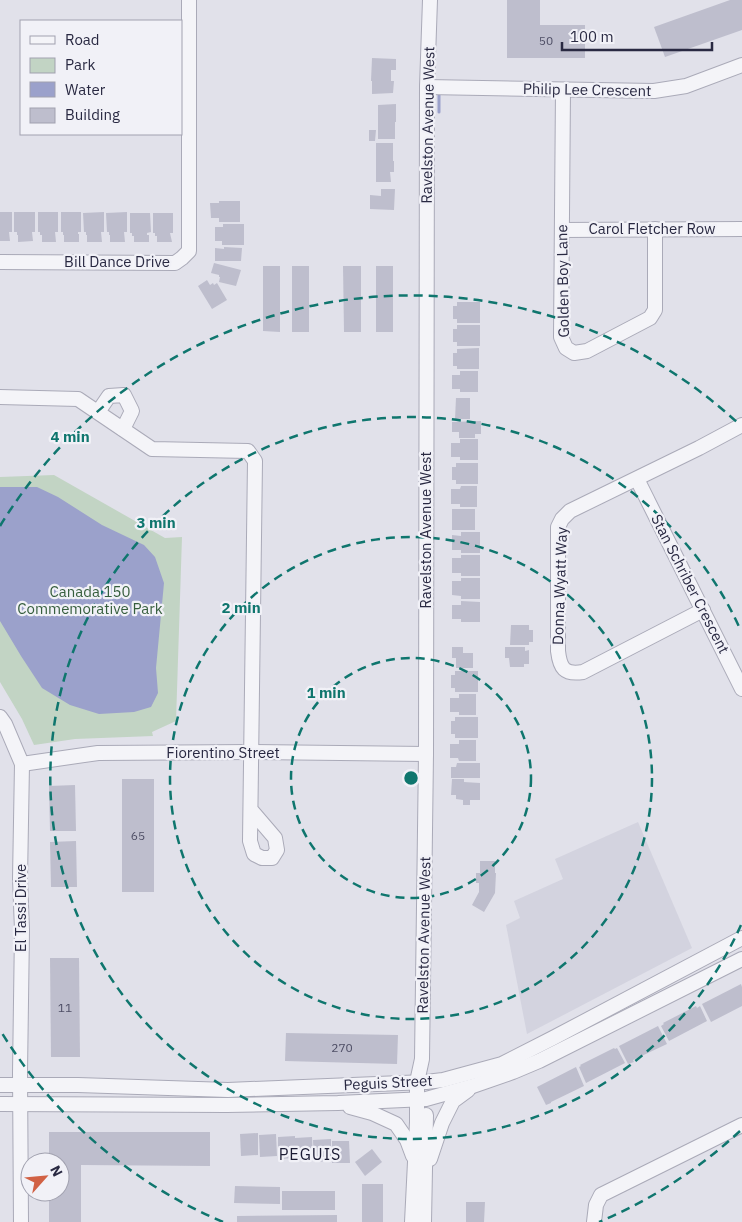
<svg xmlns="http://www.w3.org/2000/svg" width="742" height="1222" font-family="'IBM Plex Sans',sans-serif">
  <rect width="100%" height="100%" fill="#e1e1ea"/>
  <path fill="#d3d3df" d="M638 822 692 948 527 1034 506 925 520 918 514 901 563 879 555 859Z"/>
  <path fill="#c2d4c4" d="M54 475 165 538 182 537 176 721 152 732 153 736 75 739 34 745 22 719 0 682V477Z"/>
  <path fill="#9ba1cb" d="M0 487H37L58 497 102 525 144 545 155 557 164 583 156 668 158 693 151 707 134 712 99 714 70 705 42 688 21 656 0 621Z"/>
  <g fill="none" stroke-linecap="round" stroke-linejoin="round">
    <path stroke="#9ba1cb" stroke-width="3" d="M439 112V91"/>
  </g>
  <g fill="#bebecd">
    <path d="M507 0H540V25H585V58H507Z"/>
    <path d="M730 0H742V30L665 57 654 27Z"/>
    <path d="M372 58 396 59V70H391V81H394L393 93 372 94V81H371Z"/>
    <path d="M396 104V122H395V139H378V105Z"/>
    <path d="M369 130H376L375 141H369Z"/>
    <path d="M376 143H393V161H394V172H390L391 182H376Z"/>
    <path d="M381 189H395L394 210 370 209V195L381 196Z"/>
    <path d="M219 201H240V222H219V218H211L210 203H219Z"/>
    <path d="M0 212H12V232H9L10 241H0Z"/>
    <path d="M14 212H35V232H32L33 241 18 242V235H17V232H14Z"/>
    <path d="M38 212H58V232H55L56 242H42V235H40V232H38Z"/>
    <path d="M61 212H81V232H78V234H79V242H64V235H63V232H61Z"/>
    <path d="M104 212V232H101L102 242H87V235H86V232H84L83 213Z"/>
    <path d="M127 212V232H124L125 242H110V235H109V232H107L106 213Z"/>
    <path d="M130 213H150L151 232 147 233V235H149V242H134V236H132V233H130Z"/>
    <path d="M153 213H173V233H170L172 242H157V236H155V233H153Z"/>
    <path d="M223 224H244V245H222V241H215V227H223Z"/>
    <path d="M224 247 242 248 241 261H215V248L224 249Z"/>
    <path d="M214 263 241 270 236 286 219 282 220 277H219V275L211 273Z"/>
    <path d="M263 266H280V332L263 331Z"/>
    <rect x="292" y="266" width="17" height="66"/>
    <path d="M343 266H361V332H344Z"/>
    <rect x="376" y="266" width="17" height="66"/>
    <path d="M207 280 210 285 213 283 214 285 217 283 227 300 212 309 198 286Z"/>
    <path d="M457 302H480V323H457V319H453V306H457Z"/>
    <path d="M457 325H480V346H457V342H453V329H457Z"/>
    <path d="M479 348V369H457V366H453V353H457V349Z"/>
    <path d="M460 371H478V392H460V389H452V375H460Z"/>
    <path d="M456 398H470V419H455Z"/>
    <path d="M481 421V434H475V438H459V432H452V422Z"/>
    <path d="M460 439H478V460H460V457H451V443H460Z"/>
    <path d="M456 463H478V484H456V480H452V467H456Z"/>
    <path d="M461 486H477V507H460V504H451V489H460Z"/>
    <rect x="452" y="509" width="23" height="21"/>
    <path d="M461 532H480V553H461V550H452V535L461 536Z"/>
    <path d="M461 555H480V576H461V573H452V558H461Z"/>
    <path d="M461 578H480V599H461V596L452 595V581H461Z"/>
    <path d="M461 601 480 602V622H461V619H452V605H461Z"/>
    <path d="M511 625H529V630H533V642H529V645H510Z"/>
    <path d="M452 647H463V653H473V668H456V658H452Z"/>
    <path d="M505 647H525V651L529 650V664H524V667H510L509 658H505Z"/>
    <path d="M455 671H478V692H455V688H451V675H455Z"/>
    <path d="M459 694H476V715H459V712H450V698H459Z"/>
    <path d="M455 717H478V738H455V734H451V721H455Z"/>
    <path d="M459 740H476V761H459L458 758H450V744H459Z"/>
    <path d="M457 763H480V778H451V767H456Z"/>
    <rect x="122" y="779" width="32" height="113"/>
    <path d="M452 779H464V782L480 783V800H470V805H463V800L456 799V795H451Z"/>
    <path d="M75 785 76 831H50L49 786Z"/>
    <path d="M76 841 77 887H51L50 842Z"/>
    <path d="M480 861H495V873H496L495 893 484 912 472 905 479 892V883H476V873H480Z"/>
    <path d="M50 958H79L80 1057H51Z"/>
    <path d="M741 984 742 987V1006L711 1022 702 1004Z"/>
    <path d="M696 1006 697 1008 700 1006 707 1021 669 1041 661 1026 664 1024 663 1023Z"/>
    <path d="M658 1026 667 1044 633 1060 634 1062 628 1064 619 1046Z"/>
    <path d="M286 1033 398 1035 397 1064 285 1061Z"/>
    <path d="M614 1048 615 1049 617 1048 625 1063 586 1083 579 1067 581 1066 580 1065Z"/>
    <path d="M576 1067 584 1086 551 1102V1103L546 1105 537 1087Z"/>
    <path d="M49 1132H210V1166L81 1165V1222H49V1192H60V1162H49Z"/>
    <path d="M258 1133V1155L241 1156 240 1134Z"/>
    <path d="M276 1134 277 1156 260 1157 259 1135Z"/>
    <path d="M295 1136V1138L312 1137 313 1159 296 1160V1158L278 1159V1137Z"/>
    <path d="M331 1139V1161L314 1162 313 1140Z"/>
    <path d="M332 1141H349L350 1163H332Z"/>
    <path d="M372 1149 382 1162 365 1176 355 1162Z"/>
    <rect x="362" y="1184" width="21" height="38"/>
    <path d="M235 1186 280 1187V1204L234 1203Z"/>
    <rect x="282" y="1191" width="53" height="19"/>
    <path d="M466 1202H485L484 1222H466Z"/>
    <path d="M337 1215V1222H237V1216Z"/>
  </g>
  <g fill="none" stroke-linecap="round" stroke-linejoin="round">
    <defs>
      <g id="minor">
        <path d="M427 87 654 91 686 86 742 65"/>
        <path d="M563 90 561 337 566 348 574 353 587 351 650 318 655 310V229"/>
        <path d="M562 230 742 229"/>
        <path d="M0 262 175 263 182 258 189 251V0"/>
        <path d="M0 397 78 399 152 449 248 451 255 461 250 841 254 854 262 858H272L277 850 275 838 251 810"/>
        <path d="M98 412 109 396 124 395 132 411 123 429"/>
        <path d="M637 479 742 689"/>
        <path d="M703 610 583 672C564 675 560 668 558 651V527L562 519 570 511 699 448 742 425"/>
        <path d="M0 717 5 724 22 764 20 879 22 930 20 1073 21 1222"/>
        <path d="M22 764 98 753 252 752 426 754"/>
        <path d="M0 1085H78L228 1090 426 1082 443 1080 502 1064 553 1038 742 938"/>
        <path d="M0 1104 227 1105 338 1103 426 1099 473 1086 513 1072 539 1061 742 959"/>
        <path d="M350 1107 372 1113 396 1124 407 1140 413 1156"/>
        <path d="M430 1159 442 1123 453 1101 468 1090"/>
        <path d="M412 1222 417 1122V1082L422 1059 426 754 427 87 430 0"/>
        <path d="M424 1222 426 1115"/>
        <path d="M594 1222 596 1205 601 1195 742 1125"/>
      </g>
    </defs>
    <use href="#minor" stroke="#aaaab8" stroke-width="16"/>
    <use href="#minor" stroke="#f4f4f8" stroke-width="14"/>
  </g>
  <g fill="none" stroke="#0f766e" stroke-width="2.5" stroke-dasharray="9 6">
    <circle cx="411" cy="778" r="120"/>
    <circle cx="411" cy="778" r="241"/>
    <path d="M741 925A361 361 0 1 1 741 631"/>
    <path d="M740 1131A482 482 0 0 1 599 1222M223 1222A482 482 0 0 1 0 1030M0 526A482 482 0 0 1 740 425"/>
  </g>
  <g text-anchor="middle" stroke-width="4.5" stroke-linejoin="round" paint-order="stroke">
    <g font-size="12" fill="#4e4e65">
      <text x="546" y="45">50</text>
      <text x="138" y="840">65</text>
      <text x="65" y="1012">11</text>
      <text x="342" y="1052">270</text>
    </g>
    <g font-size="15" fill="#292942" stroke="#f1f1f7">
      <text transform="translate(587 90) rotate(1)" y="5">Philip Lee Crescent</text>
      <text transform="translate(428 125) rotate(-89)" y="5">Ravelston Avenue West</text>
      <text x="652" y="234">Carol Fletcher Row</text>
      <text x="117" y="267">Bill Dance Drive</text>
      <text transform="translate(563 281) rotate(-91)" y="5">Golden Boy Lane</text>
      <text transform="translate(426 530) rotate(-90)" y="5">Ravelston Avenue West</text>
      <text transform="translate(690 584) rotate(63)" y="5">Stan Schriber Crescent</text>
      <text transform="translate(560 586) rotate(-88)" y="5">Donna Wyatt Way</text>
      <text x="223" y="758">Fiorentino Street</text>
      <text transform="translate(21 908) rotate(-90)" y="5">El Tassi Drive</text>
      <text transform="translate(424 935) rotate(-89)" y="5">Ravelston Avenue West</text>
      <text transform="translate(388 1083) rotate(-3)" y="5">Peguis Street</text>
    </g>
    <g font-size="15" fill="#365e3d" stroke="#f1f1f7">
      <text x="90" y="597">Canada 150<tspan x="90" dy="17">Commemorative Park</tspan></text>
    </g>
    <g font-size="16" letter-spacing="1" fill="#1b1b33" stroke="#f1f1f7">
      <text x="310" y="1160">PEGUIS</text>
    </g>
  </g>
  <circle cx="411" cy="778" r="8" fill="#0f766e" stroke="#f1f1f7" stroke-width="2.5"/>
  <g font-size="15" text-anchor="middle" font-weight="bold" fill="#0f766e" stroke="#f1f1f7" stroke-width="4.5" stroke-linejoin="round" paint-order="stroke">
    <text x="70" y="442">4 min</text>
    <text x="156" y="528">3 min</text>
    <text x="241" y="613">2 min</text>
    <text x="326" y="698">1 min</text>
  </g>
  <rect x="20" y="20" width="162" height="115" fill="#f1f1f7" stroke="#a1a1af"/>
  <rect x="30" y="36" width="25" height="8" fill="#f4f4f8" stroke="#a1a1af"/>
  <text x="65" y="45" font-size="15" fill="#292942">Road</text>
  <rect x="30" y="58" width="25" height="15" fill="#c2d4c4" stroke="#a1a1af"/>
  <text x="65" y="70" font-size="15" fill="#292942">Park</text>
  <rect x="30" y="82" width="25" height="15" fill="#9ba1cb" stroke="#a1a1af"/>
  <text x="65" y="95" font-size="15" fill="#292942">Water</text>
  <rect x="30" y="108" width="25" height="15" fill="#bebecd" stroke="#a1a1af"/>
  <text x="65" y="120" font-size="15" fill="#292942">Building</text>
  <g transform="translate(45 1177) rotate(63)"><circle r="24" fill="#f1f1f7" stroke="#a1a1af"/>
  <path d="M0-4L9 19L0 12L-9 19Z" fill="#d16144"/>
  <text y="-8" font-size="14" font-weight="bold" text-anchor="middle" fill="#292942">N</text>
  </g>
  <path d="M562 42v8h150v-8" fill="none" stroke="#292942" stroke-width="2.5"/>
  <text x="570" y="42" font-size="15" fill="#292942" stroke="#f1f1f7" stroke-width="4" paint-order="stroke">100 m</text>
</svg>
